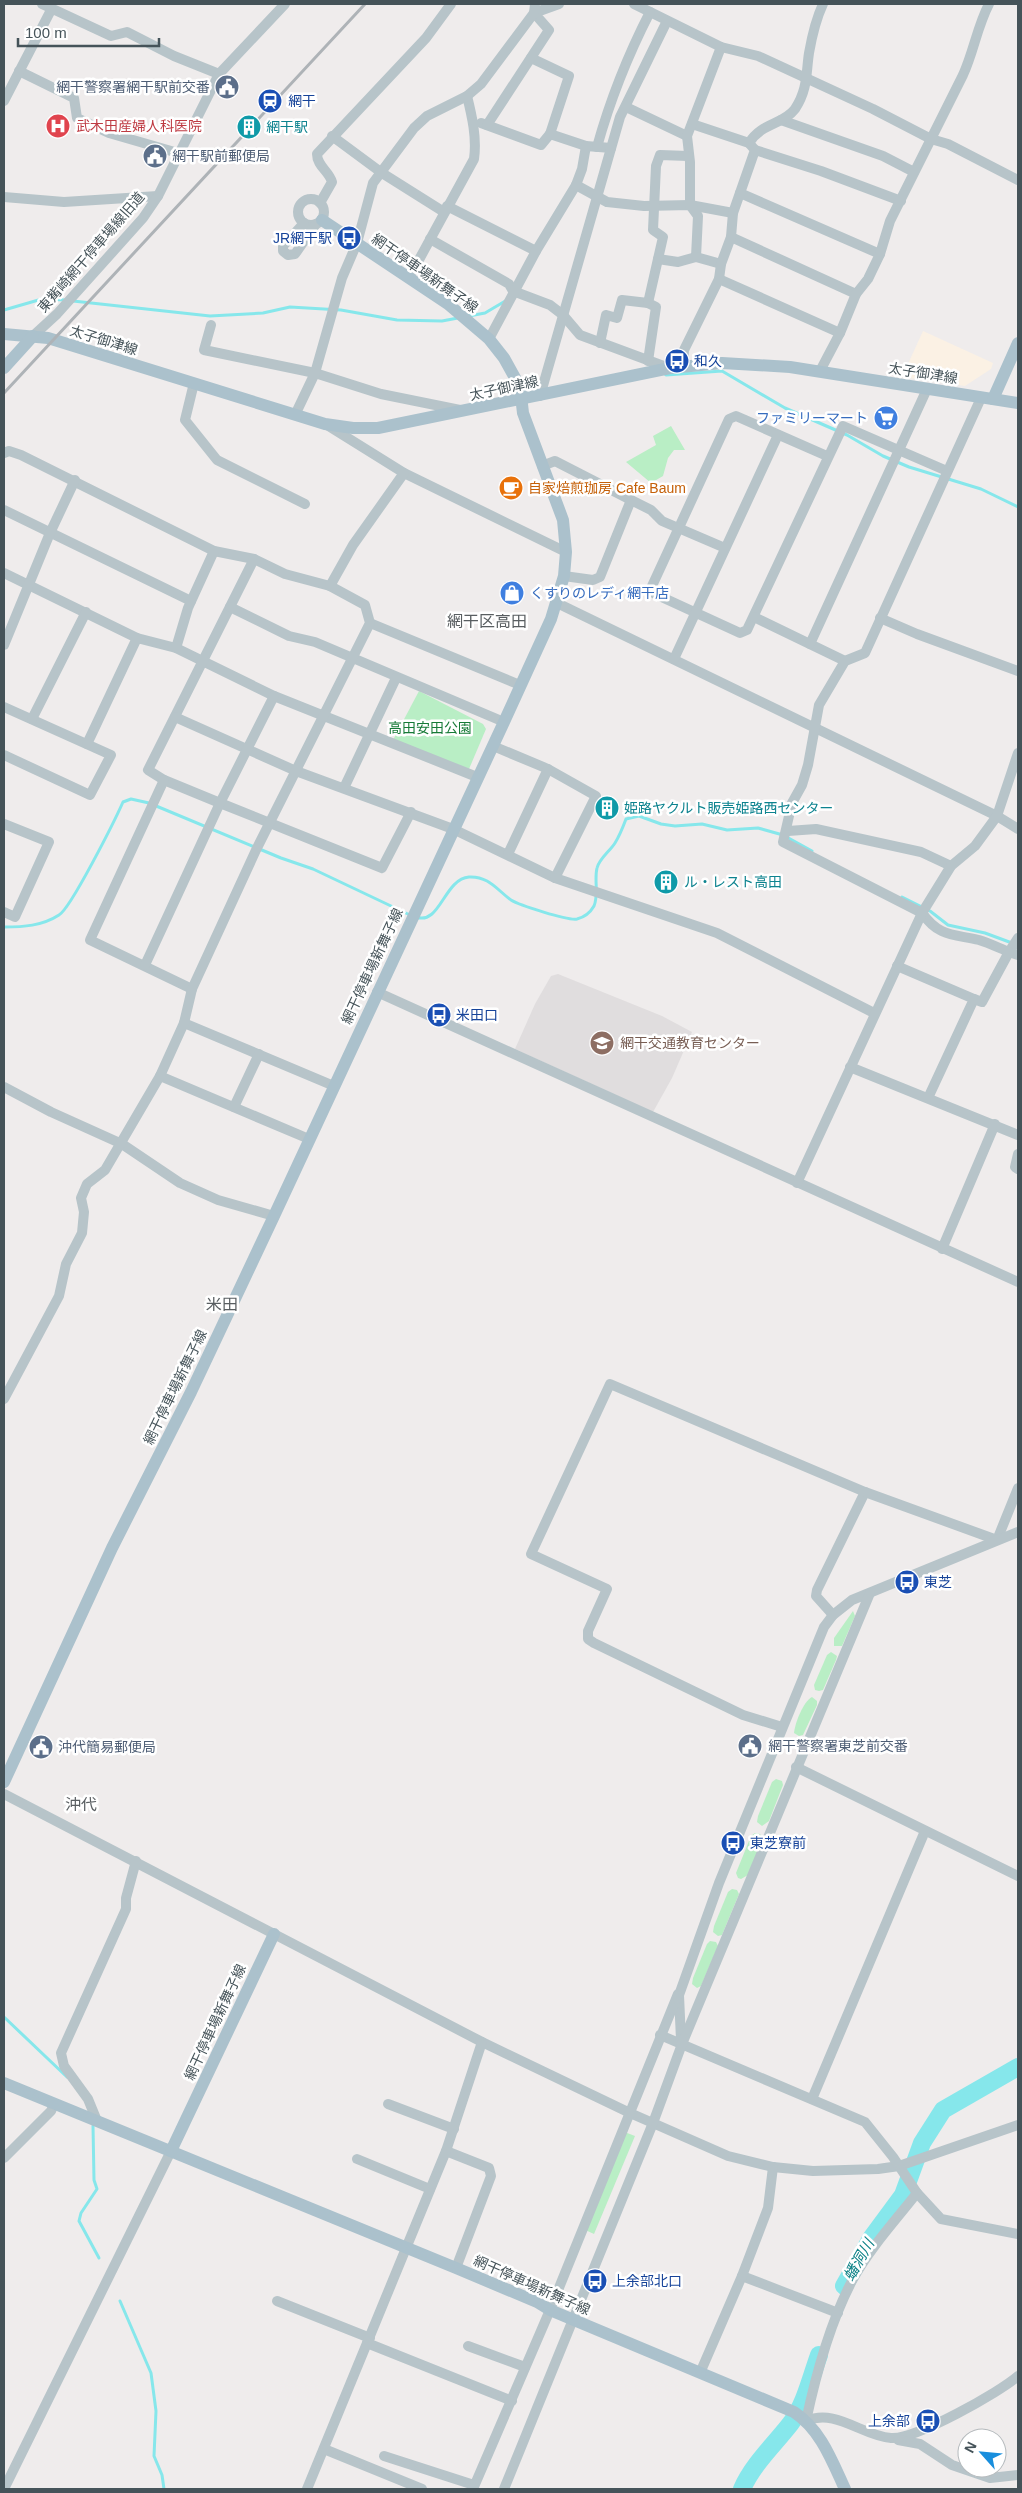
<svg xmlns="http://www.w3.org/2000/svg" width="1022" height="2493" font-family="Helvetica,'Noto Sans JP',sans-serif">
  <rect width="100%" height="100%" fill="#efecec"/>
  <path fill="#fbf1e4" d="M923 331 993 363 991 369 965 386 902 377Z"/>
  <path fill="#e0ddde" d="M558 974 662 1016 692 1032 672 1078 653 1112 515 1049 535 1004 551 976Z"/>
  <g fill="#b9eec5">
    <path d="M671 426 685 450H674L668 458 663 476 651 483 626 462 656 445 653 436Z"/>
    <path d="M419 691 483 724 486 729 469 769 392 742Z"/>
    <path d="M853 1611 855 1616 842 1646H834V1638Z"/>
    <path d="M831 1652 837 1656 836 1660 823 1690 819 1691 815 1690 814 1685 827 1655Z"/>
    <path d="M812 1697 817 1701V1705L803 1735 799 1736 794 1733C795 1723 803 1702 812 1697Z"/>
    <path d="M776 1779 782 1781 783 1785 769 1821 762 1826 757 1822 758 1816 772 1782Z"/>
    <path d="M755 1833 760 1834 763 1838 748 1875 741 1879 738 1878 736 1873 751 1836Z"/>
    <path d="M732 1889 737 1890 739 1894 722 1935 718 1936 713 1932 714 1926 728 1892Z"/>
    <path d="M710 1941 716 1942 718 1946 701 1986 697 1988 692 1984 693 1978 707 1944Z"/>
    <path d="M622 2131 635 2136 594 2234 581 2228Z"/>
  </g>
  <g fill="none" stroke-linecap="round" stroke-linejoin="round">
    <g stroke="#86e7eb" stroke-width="3">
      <path d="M73 301 210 316 263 313 290 307 341 310 397 320 442 321 458 318"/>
      <path d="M4 310 42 299 66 300"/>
      <path d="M469 316 485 313 507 300"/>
      <path d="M664 373 666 375 722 371 785 408 847 435 883 456 909 467 981 489 1018 507"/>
      <path d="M902 897 930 911 948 925 985 933 1012 943"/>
      <path d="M416 917C440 926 444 879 469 877 489 876 497 890 511 900 519 905 568 921 577 919 585 917 590 913 594 906 599 894 594 880 597 868 599 859 610 851 615 843 620 835 623 827 626 819L639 816 661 824 675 826 702 824 727 830 758 828 783 835 812 851"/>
      <path d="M4 927C23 927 42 926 59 915 71 908 115 820 123 802L131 799 149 803 281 858 313 869 410 915"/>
      <path d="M4 2017 67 2077"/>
      <path d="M93 2126 94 2180 97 2189 81 2213 79 2221 99 2258"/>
      <path d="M120 2301 151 2373 156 2411 154 2456 162 2475 164 2489"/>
    </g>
    <g stroke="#86e7eb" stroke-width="18">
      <path d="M844 2286 872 2237 903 2195 922 2143 943 2110 1018 2067"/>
      <path d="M742 2489C753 2464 774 2445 791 2423 805 2404 811 2377 819 2355"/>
    </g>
    <g stroke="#b7c4c9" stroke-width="10">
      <path d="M42 4 111 36 127 32 174 56 219 74"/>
      <path d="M634 4 721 47 758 56 873 109 931 139 948 144 1018 180"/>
      <path d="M531 58 569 76 550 134"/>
      <path d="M19 71 74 98 77 118 109 133 178 153"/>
      <path d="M4 101 51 10"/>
      <path d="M626 107 687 136"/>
      <path d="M781 120 883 156 914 172"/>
      <path d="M481 123 541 145 550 134 586 146 611 148"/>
      <path d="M692 124 749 143"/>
      <path d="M487 125 549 30 534 13 559 4"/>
      <path d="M332 136 382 173 444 212"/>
      <path d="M597 147C610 100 628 55 650 12"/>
      <path d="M755 150 821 171 901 201"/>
      <path d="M576 185 607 202 644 206 690 205 733 213"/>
      <path d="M740 193 880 254"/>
      <path d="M4 197 64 202 158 196"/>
      <circle cx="311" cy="212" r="13"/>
      <path d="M320 203 332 182C329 171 317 166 317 154L426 38 451 4"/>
      <path d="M447 206 536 251"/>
      <path d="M304 223 283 246V251L288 255 295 254 316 224"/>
      <path d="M731 237 856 294"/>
      <path d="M430 239 509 284 513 291 550 305 563 315 580 335 669 368"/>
      <path d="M696 257 698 216 690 205V162L687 136 721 47"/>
      <path d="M658 259 678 262 696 257 721 264"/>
      <path d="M409 278 474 159C477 138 472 116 467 96"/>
      <path d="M719 279 840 333"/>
      <path d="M211 325 204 350 315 373 381 394 460 410"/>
      <path d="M33 336 57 314 143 218 158 196 219 74 285 4"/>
      <path d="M489 339 536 251 576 185 582 169 586 146"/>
      <path d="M600 343 606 315 617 318 622 300 648 303"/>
      <path d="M648 361 656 307 648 303 663 237 653 230 656 166 660 155 688 156"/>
      <path d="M683 367 684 350 719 279 721 264 731 237 733 213 755 150 749 143C762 122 783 125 795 109 808 89 806 73 809 53 812 36 816 19 823 4"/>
      <path d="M820 371 840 333 856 294 868 279 880 254 890 221 963 75C974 51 977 27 989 4"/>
      <path d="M194 383 185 420 217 460 305 504"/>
      <path d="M540 396 620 117 667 21"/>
      <path d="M295 415 315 373 342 278 357 243 373 183 414 128 427 116 467 96 481 84 534 13 535 4"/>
      <path d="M327 425 404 473 566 552"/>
      <path d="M4 453 9 451 21 455 214 551 254 559"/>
      <path d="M827 456 736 416 729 419 652 586 655 594 740 633 747 630 843 426 947 471"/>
      <path d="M542 466 555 461 631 500"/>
      <path d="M4 510 191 601"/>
      <path d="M4 573 137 638 176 648 274 696 477 777"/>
      <path d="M564 576 593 580 600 577 631 500 651 510 662 521 725 548"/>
      <path d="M330 586 285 574 254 559 148 770 164 780 220 803 382 868 411 812"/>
      <path d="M557 603 997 816 1018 829"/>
      <path d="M230 607 289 636 315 642 504 722"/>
      <path d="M754 617 845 661"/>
      <path d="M880 618 917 634 1018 671"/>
      <path d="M370 623 520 685"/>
      <path d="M810 644 927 389"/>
      <path d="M4 645 50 533 75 480"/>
      <path d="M176 648 188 608 214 551"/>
      <path d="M674 659 778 435"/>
      <path d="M4 707 111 755 90 795 4 755"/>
      <path d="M175 717 296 771 453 829 555 878 596 796 548 769 493 746"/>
      <path d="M32 719 86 612"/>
      <path d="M87 744 137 638"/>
      <path d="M164 780 90 940 192 989"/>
      <path d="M344 788 396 678"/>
      <path d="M4 824 49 842 15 917 4 912"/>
      <path d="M788 831 816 829 921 852 951 866"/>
      <path d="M508 854 548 769"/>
      <path d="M555 878 717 933 874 1013"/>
      <path d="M1018 938 1009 952 1018 955"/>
      <path d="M145 965 220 803 274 696"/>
      <path d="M897 966 974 999 928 1098"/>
      <path d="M377 992 1018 1282"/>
      <path d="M974 999 982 1002 1009 952C999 948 989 943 979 940 953 934 939 937 922 913L783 842 792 803 802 785 808 765 819 705 845 661 865 653 981 398"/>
      <path d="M184 1023 334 1086"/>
      <path d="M850 1067 1018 1135"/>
      <path d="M160 1076 309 1139"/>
      <path d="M4 1087 51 1112 122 1144 180 1183 218 1200 274 1216"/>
      <path d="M234 1107 259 1054"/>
      <path d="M1018 1154 1015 1167 1018 1169"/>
      <path d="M797 1183 922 913 951 866 975 846 997 816 1018 753"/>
      <path d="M942 1249 995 1124"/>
      <path d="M4 1399 59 1296 66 1264 82 1233 84 1212 81 1198 87 1184 105 1170 160 1076 184 1023 192 989 256 850 370 623 365 605 330 586 353 545 404 473"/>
      <path d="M997 1540 1018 1488"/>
      <path d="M833 1615 816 1596 817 1590 865 1492"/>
      <path d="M782 1727 743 1715 594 1643 588 1639V1631L607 1589 531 1554 610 1384 865 1492 997 1540"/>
      <path d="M796 1767 1018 1876"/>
      <path d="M4 1794 482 2042 630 2113 728 2156 773 2167 813 2171 878 2169 899 2166 1018 2125"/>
      <path d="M660 2035 865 2122 893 2157 917 2193 941 2219 1018 2234"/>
      <path d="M681 2040 679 1995 719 1883 824 1627 833 1615 852 1600 1018 1532"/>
      <path d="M812 2099 925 1831"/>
      <path d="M388 2104 454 2129"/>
      <path d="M97 2121 88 2099 64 2066 61 2053 126 1909V1898L136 1861"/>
      <path d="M446 2151 489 2168 491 2176 456 2268"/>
      <path d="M4 2158 51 2111 54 2104"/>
      <path d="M357 2159 430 2189"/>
      <path d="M742 2276 838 2313"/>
      <path d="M277 2301 370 2338"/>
      <path d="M367 2343 512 2401"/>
      <path d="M468 2346 525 2367"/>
      <path d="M700 2373 742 2276 768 2208 773 2167"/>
      <path d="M806 2421C816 2374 830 2322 853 2279 870 2248 895 2221 917 2193"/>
      <path d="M806 2421C836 2408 862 2436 891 2438 915 2440 1000 2392 1018 2376"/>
      <path d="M898 2440 920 2444 952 2465 990 2478 1018 2475"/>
      <path d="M324 2449 422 2489"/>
      <path d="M384 2456 474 2485"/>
      <path d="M4 2489 171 2151"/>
      <path d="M307 2489 446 2151 482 2042"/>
      <path d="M473 2489 550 2310 678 1994"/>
      <path d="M504 2489 653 2123 682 2044 870 1593"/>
    </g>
    <g stroke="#abc1cc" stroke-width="12">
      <path d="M4 334 48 338 325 424 353 428H378L670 368 722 363 790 367 1018 403"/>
      <path d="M4 368 33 336"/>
      <path d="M993 399 1018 343"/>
      <path d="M4 1782 112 1548 191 1392 274 1216 504 722 551 619 564 576 566 552 563 520 523 413 520 387 504 358 489 339 448 304 322 220"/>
      <path d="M4 2083 456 2268 537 2302 550 2310 794 2412C821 2430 832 2461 845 2489"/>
      <path d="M171 2151 274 1934"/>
    </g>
    <path stroke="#aeb3b7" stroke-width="3" d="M4 393 365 4"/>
  </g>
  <defs>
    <symbol id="civic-disc" viewBox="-11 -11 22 22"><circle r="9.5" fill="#5c6f8a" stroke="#fff"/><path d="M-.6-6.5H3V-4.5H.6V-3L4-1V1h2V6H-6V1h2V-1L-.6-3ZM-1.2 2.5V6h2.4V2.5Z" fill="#fff"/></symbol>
    <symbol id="station-disc" viewBox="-11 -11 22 22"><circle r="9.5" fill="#1a4fb4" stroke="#fff"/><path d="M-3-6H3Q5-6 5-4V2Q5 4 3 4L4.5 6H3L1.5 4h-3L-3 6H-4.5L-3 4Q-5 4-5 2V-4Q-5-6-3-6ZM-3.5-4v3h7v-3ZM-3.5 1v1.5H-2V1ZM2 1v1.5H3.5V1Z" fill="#fff"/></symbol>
    <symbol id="hospital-disc" viewBox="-11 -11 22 22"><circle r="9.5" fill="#e0444e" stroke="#fff"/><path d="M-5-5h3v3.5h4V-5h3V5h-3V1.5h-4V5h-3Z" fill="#fff"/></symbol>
    <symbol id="building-disc" viewBox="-11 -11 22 22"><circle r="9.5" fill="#0f9aa8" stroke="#fff"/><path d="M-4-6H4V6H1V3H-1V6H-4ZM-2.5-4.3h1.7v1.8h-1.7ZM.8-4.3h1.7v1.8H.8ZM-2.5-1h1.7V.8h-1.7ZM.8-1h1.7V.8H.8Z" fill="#fff"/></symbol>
    <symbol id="bus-disc" viewBox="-11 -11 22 22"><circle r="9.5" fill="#1a4fb4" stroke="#fff"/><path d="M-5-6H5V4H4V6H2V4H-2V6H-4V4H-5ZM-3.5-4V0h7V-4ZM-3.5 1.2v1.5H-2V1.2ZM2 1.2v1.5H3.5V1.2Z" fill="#fff"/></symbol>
    <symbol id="supermarket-disc" viewBox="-11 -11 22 22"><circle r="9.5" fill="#3f7fe0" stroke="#fff"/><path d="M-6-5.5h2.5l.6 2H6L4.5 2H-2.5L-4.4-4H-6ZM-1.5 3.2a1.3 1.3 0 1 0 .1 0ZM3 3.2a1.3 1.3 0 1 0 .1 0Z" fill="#fff"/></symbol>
    <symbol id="cafe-disc" viewBox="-11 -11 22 22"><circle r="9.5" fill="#e8710a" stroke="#fff"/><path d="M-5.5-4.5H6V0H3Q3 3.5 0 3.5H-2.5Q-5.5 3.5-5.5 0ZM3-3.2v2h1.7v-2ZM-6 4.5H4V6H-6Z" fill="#fff"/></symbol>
    <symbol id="shop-disc" viewBox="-11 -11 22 22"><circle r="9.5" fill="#3f7fe0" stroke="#fff"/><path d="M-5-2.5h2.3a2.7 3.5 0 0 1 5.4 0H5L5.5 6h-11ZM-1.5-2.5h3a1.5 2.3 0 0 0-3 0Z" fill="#fff"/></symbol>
    <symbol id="school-disc" viewBox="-11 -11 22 22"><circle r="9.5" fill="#8d6e63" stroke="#fff"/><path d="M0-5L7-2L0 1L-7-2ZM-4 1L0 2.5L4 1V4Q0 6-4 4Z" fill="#fff"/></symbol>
  </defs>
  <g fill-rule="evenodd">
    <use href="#civic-disc" x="213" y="73" width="28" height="28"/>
    <use href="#station-disc" x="256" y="87" width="28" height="28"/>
    <use href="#hospital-disc" x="44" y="112" width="28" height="28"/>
    <use href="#building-disc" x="235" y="113" width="28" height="28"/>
    <use href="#civic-disc" x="141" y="142" width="28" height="28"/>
    <use href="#bus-disc" x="335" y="224" width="28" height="28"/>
    <use href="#bus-disc" x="663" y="347" width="28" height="28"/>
    <use href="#supermarket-disc" x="872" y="404" width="28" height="28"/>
    <use href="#cafe-disc" x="497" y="474" width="28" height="28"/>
    <use href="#shop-disc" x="498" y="579" width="28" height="28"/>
    <use href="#building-disc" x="593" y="794" width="28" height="28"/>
    <use href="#building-disc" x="652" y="868" width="28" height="28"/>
    <use href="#bus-disc" x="425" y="1001" width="28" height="28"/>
    <use href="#school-disc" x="588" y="1029" width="28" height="28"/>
    <use href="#bus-disc" x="893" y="1568" width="28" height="28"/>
    <use href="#civic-disc" x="736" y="1732" width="28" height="28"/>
    <use href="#civic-disc" x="27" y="1733" width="28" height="28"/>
    <use href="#bus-disc" x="719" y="1829" width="28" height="28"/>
    <use href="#bus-disc" x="581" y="2267" width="28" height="28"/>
    <use href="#bus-disc" x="914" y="2407" width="28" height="28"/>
  </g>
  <g text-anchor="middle" stroke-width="5" stroke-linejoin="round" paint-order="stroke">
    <g font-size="14" fill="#4e5e75" stroke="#fff" text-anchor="start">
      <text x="210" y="92" text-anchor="end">網干警察署網干駅前交番</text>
      <text x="172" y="161">網干駅前郵便局</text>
      <text x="768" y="1751">網干警察署東芝前交番</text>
      <text x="58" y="1752">沖代簡易郵便局</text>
    </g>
    <g font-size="14" fill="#164399" stroke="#fff" text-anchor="start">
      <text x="288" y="106">網干</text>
      <text x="332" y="243" text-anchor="end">JR網干駅</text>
      <text x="694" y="366">和久</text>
      <text x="456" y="1020">米田口</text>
      <text x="924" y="1587">東芝</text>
      <text x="750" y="1848">東芝寮前</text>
      <text x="612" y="2286">上余部北口</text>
      <text x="910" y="2426" text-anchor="end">上余部</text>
    </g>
    <g font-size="14" fill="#be3a42" stroke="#fff" text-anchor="start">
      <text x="76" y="131">武木田産婦人科医院</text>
    </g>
    <g font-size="14" fill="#0d838f" stroke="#fff" text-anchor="start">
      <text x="266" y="132">網干駅</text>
      <text x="624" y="813">姫路ヤクルト販売姫路西センター</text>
      <text x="684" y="887">ル・レスト高田</text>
    </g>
    <g font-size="14" fill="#455359" stroke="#fff">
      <text transform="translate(91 252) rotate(-49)" y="5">東觜崎網干停車場線旧道</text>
      <text transform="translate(425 273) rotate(35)" y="5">網干停車場新舞子線</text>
      <text transform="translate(104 340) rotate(17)" y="5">太子御津線</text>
      <text transform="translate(923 373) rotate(9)" y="5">太子御津線</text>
      <text transform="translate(504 388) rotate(-12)" y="5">太子御津線</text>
      <text transform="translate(372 966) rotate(-65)" y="5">網干停車場新舞子線</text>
      <text transform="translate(175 1387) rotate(-64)" y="5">網干停車場新舞子線</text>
      <text transform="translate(215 2022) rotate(-65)" y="5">網干停車場新舞子線</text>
      <text transform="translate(532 2285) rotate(24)" y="5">網干停車場新舞子線</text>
    </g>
    <g font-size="14" fill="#366cbe" stroke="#fff" text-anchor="end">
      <text x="868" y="423">ファミリーマート</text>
      <text x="530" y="598" text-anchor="start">くすりのレディ網干店</text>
    </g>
    <g font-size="14" fill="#c56008" stroke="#fff" text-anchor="start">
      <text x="528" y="493">自家焙煎珈房 Cafe Baum</text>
    </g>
    <g font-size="14" fill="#167a37" stroke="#fff">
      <text x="430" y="733">高田安田公園</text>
    </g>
    <g font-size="14" fill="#785e54" stroke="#fff" text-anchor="start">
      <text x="620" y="1048">網干交通教育センター</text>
    </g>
    <g font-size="15" font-style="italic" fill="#0d8287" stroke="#fff">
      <text transform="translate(859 2260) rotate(-60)" y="5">蟠洞川</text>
    </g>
    <g font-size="16" fill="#595e61" stroke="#fff">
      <text x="487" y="627">網干区高田</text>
      <text x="222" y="1310">米田</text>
      <text x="81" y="1810">沖代</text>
    </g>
  </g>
  <rect width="1022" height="2493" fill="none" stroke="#455359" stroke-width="10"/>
  <g transform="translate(982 2453) rotate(297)"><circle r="24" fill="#ffffff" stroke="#b5babd"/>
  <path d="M0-4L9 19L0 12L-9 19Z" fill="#188edd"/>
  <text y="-8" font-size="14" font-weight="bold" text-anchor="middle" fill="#455359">N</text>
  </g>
  <path d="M18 38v8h141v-8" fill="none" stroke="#455359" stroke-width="2.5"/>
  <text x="25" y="38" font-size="15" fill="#455359" stroke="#ffffff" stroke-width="4" paint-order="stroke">100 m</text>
</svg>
